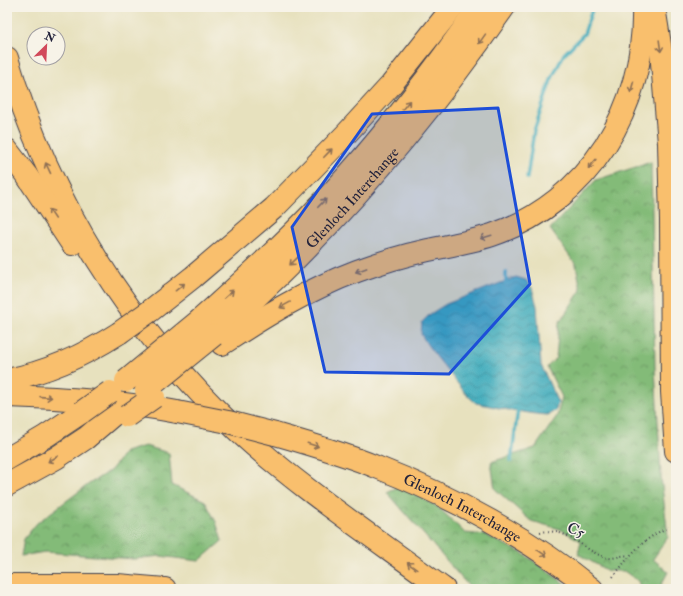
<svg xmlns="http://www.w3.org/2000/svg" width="683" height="596" font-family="'IM FELL Double Pica',serif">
  <defs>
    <pattern id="forest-crowns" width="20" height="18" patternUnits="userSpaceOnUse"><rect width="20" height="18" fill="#83bb78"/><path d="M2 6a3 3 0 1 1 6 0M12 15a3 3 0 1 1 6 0" fill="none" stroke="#6b9864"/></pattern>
    <pattern id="water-waves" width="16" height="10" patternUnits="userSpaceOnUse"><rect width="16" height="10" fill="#3eabbc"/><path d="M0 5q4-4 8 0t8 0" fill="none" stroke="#348b9a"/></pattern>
  </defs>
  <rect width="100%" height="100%" fill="#f7f3e8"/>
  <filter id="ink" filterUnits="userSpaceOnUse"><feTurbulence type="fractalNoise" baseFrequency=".025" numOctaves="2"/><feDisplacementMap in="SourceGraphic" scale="8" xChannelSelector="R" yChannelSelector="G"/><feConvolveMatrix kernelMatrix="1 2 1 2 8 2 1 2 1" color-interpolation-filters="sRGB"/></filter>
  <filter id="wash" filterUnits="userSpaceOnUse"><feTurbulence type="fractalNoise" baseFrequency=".012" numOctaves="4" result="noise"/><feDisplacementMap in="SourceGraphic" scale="16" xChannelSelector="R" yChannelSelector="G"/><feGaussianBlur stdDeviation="0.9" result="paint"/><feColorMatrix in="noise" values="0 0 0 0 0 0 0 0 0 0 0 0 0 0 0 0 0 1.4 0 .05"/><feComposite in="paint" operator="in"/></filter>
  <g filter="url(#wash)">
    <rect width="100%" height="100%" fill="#e7e1be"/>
    <g fill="url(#forest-crowns)" stroke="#526e5a">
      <path d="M651 162 655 368 661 477 668 537 653 559 668 572 659 589H641L638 581 624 571H608L578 554 581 541 560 529 531 521 495 489 491 462 535 448 557 416 562 397 547 367 556 358 559 323 581 290 576 265 550 229 596 180Z"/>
      <path d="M145 446 169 453 172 485 205 501 216 522 222 541 199 561 160 556 134 559 45 552 21 556 24 539 37 523 89 484 111 470 125 452Z"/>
      <path d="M400 486 438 507 465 533 485 535 522 553 572 589H471L387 492Z"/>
    </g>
    <path fill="url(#water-waves)" stroke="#30667c" d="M516 277 526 280 532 288 537 306 541 365 558 403 556 410 548 415 536 414 509 410 476 403 466 394 428 346 421 334 422 322 430 314 446 304Z"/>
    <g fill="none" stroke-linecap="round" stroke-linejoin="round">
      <g stroke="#3eabbc" stroke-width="3.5">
        <path d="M527 178 534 131 551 80 564 54 584 34 593 7"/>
        <path d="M506 285V272"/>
        <path d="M511 461 518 409"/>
      </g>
    </g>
  </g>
  <g filter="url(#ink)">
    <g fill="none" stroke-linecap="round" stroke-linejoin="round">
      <defs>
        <g id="highway">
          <path d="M654 7 661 51 669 143 671 220 672 392 676 451"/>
          <path d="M7 58C49 202 130 330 239 432 302 490 375 538 444 589"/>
          <path d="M7 150 27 176 72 244"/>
          <path d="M150 311 193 277 274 208 347 133 391 85 453 7"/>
          <path d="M200 320C251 274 301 228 347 176 394 123 438 65 479 7"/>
          <path id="s1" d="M214 335C325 239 420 128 504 7"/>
          <path d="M222 344C265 316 309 289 357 271 379 263 401 256 424 251 447 246 470 242 492 235 589 202 646 107 643 7"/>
          <path d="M7 380C48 372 85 355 119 333"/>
          <path d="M7 396C64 398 121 401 177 412"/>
          <path id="s2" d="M275 434C310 444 345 454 379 468 451 496 532 540 592 589"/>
          <path d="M7 459 46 436 82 412"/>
          <path d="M7 485 56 458 86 438 113 415"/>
          <path d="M7 585H117L165 589"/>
        </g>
      </defs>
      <use href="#highway" stroke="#403f4f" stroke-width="24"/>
      <g stroke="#403f4f" stroke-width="2" stroke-dasharray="1 3" stroke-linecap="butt">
        <path d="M540 532C571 527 583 552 608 558 615 559 622 554 629 556"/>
        <path d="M613 577C631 554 642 539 669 527"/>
      </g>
      <use href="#highway" stroke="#f9bf6d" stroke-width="22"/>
      <defs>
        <g id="highway-bridge">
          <path d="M119 333 150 311"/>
          <path d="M126 381 200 320"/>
          <path d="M146 390 214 335"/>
          <path d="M82 412 110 392"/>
          <path d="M177 412 228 422 275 434"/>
          <path d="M127 416 154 397"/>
        </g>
      </defs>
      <use href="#highway-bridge" stroke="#403f4f" stroke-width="24" stroke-linecap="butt"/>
      <use href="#highway-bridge" stroke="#f9bf6d" stroke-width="22"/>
    </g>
    <defs><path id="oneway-shaft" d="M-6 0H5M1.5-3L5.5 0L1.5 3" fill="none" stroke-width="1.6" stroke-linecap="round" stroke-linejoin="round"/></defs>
    <g stroke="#8e7054">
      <use href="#oneway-shaft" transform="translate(482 39) rotate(125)"/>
      <use href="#oneway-shaft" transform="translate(660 46) rotate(82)"/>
      <use href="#oneway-shaft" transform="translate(632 87) rotate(106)"/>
      <use href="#oneway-shaft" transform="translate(406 105) rotate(-51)"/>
      <use href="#oneway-shaft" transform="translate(328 153) rotate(-46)"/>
      <use href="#oneway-shaft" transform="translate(592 164) rotate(130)"/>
      <use href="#oneway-shaft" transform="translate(48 168) rotate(-115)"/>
      <use href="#oneway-shaft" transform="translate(322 203) rotate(-46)"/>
      <use href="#oneway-shaft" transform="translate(52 214) rotate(-124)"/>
      <use href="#oneway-shaft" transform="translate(486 237) rotate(163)"/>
      <use href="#oneway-shaft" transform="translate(294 261) rotate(136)"/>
      <use href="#oneway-shaft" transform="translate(361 270) rotate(160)"/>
      <use href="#oneway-shaft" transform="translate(180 287) rotate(-39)"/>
      <use href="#oneway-shaft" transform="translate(229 294) rotate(-42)"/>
      <use href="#oneway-shaft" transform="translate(285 305) rotate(151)"/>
      <use href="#oneway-shaft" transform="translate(46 397) rotate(4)"/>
      <use href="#oneway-shaft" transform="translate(313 445) rotate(17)"/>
      <use href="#oneway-shaft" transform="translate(53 459) rotate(150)"/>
      <use href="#oneway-shaft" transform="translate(542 553) rotate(34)"/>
      <use href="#oneway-shaft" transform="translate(412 566) rotate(-144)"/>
    </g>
  </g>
  <path fill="#1d4ed8" fill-opacity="0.2" stroke="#1d4ed8" stroke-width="3" stroke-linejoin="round" d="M498 108 530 284 449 374 325 372 292 227 372 114Z"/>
  <g text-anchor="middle" stroke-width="3" stroke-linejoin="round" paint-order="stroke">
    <g font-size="15" fill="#22223b" stroke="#f7f3e8">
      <text dy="5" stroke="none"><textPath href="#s1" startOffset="195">Glenloch Interchange</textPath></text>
      <text dy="5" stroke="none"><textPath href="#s2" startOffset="202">Glenloch Interchange</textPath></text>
      <text transform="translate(576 530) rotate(26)" y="5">C5</text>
    </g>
  </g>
  <rect width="683" height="596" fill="none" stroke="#f7f3e8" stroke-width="24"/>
  <g transform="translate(46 46) rotate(24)"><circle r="19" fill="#f7f3e8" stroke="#a29fa3"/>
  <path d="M0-3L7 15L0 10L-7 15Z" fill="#d1495b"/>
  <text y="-6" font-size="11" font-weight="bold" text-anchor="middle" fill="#22223b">N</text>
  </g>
</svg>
